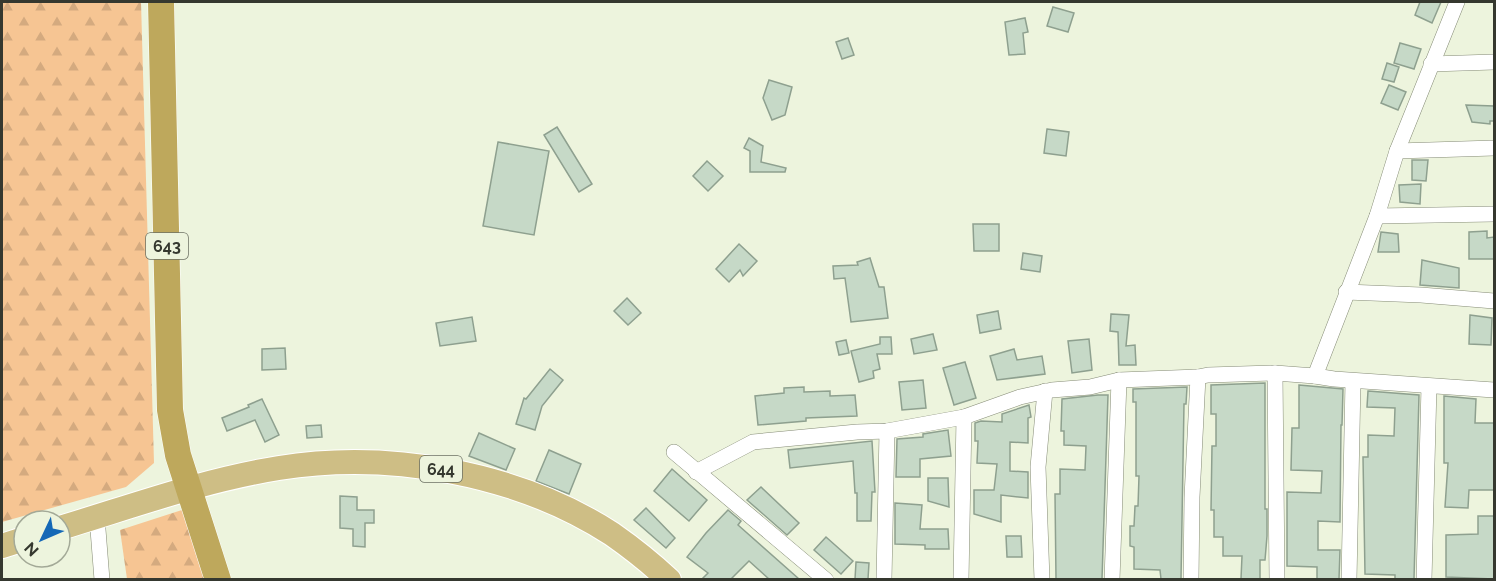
<svg xmlns="http://www.w3.org/2000/svg" width="1496" height="581" font-family="Raleway,sans-serif">
  <defs>
    <pattern id="forest-firs" width="22" height="20" patternUnits="userSpaceOnUse" patternTransform="scale(1.5)"><rect width="22" height="20" fill="#f6c593"/><path d="M5 1l3.5 6h-7zM16 11l3.5 6h-7z" fill="#d4aa7f"/></pattern>
  </defs>
  <rect width="100%" height="100%" fill="#edf4dd"/>
  <g fill="url(#forest-firs)">
    <path d="M2 2H141L154 463 126 487 2 522Z"/>
    <path d="M185 509 208 579H127L120 530Z"/>
  </g>
  <g fill="#c6d9c7" stroke="#8ea08f" stroke-width="1.5">
    <path d="M1420 2H1441L1432 23 1415 15Z"/>
    <path d="M1053 7 1074 13 1068 32 1047 26Z"/>
    <path d="M1025 18 1028 32 1023 33 1025 54 1009 55 1005 22Z"/>
    <path d="M848 38 854 55 842 59 836 42Z"/>
    <path d="M1400 43 1421 49 1414 69 1394 63Z"/>
    <path d="M1387 63 1399 67 1394 82 1382 79Z"/>
    <path d="M769 80 792 87 785 115 772 120 763 98Z"/>
    <path d="M1389 85 1406 92 1398 110 1381 103Z"/>
    <path d="M1466 105 1494 106V121H1490V124L1472 122Z"/>
    <path d="M557 127 592 184 579 192 544 135Z"/>
    <path d="M1047 129 1069 132 1066 156 1044 153Z"/>
    <path d="M749 138 763 146 761 162 786 168 785 172H750V151L744 148Z"/>
    <path d="M498 142 549 151 534 235 483 226Z"/>
    <path d="M1412 160H1428L1426 181 1412 180Z"/>
    <path d="M707 161 723 176 708 191 693 176Z"/>
    <path d="M1421 184 1420 204 1400 202 1399 185Z"/>
    <path d="M973 224H999V251H974Z"/>
    <path d="M1487 231V238L1494 237V259H1469V232Z"/>
    <path d="M1381 232 1398 234 1399 252H1378Z"/>
    <path d="M739 244 757 261 743 276 740 270 729 282 716 269Z"/>
    <path d="M1023 253 1042 256 1040 272 1021 269Z"/>
    <path d="M870 258 879 287H884L888 318 851 322 845 278 834 279 833 266 858 265 857 262Z"/>
    <path d="M1422 260 1459 268V288L1420 285Z"/>
    <path d="M627 298 641 313 628 325 614 311Z"/>
    <path d="M998 311 1001 329 980 333 977 315Z"/>
    <path d="M1111 314 1129 315 1126 346 1135 345 1136 365H1119L1118 332 1110 331Z"/>
    <path d="M1470 315 1492 318 1491 345 1469 344Z"/>
    <path d="M472 317 476 341 440 346 436 323Z"/>
    <path d="M933 334 937 350 914 354 911 339Z"/>
    <path d="M880 337H891L892 354H877L880 369 873 371 874 378 859 382 851 351 880 344Z"/>
    <path d="M1089 339 1092 370 1072 373 1068 341Z"/>
    <path d="M846 340 849 353 839 355 836 342Z"/>
    <path d="M285 348 286 369 262 370V349Z"/>
    <path d="M1014 349 1017 360 1042 356 1045 374 997 380 990 356Z"/>
    <path d="M965 362 976 398 954 405 943 368Z"/>
    <path d="M550 369 563 380 542 406 535 430 516 424 524 398 526 399Z"/>
    <path d="M923 380 926 408 902 410 899 382Z"/>
    <path d="M1265 383V509H1267V536L1265 560H1260V579H1241L1242 556H1223V537H1214V510H1211L1212 446H1216V414H1211V385Z"/>
    <path d="M1299 385 1343 389 1342 425H1341L1340 522 1318 521V550H1340L1339 579H1317V567L1287 566V492L1321 493 1322 471 1291 470 1292 428H1299Z"/>
    <path d="M804 387V392L830 391V396L855 395 857 416 806 418V421L758 425 755 396 784 393V388Z"/>
    <path d="M1187 387 1186 404H1184L1181 579H1161L1160 570 1134 569V547L1130 546V526H1134L1135 506H1138L1139 476H1136V402H1133V389Z"/>
    <path d="M1368 391 1419 395 1414 579H1395V575L1365 574 1363 457H1368V435L1394 436 1395 408 1367 407Z"/>
    <path d="M1098 395H1108L1102 579H1056L1055 494H1060V469L1085 470 1086 446 1064 445V431H1061L1062 399Z"/>
    <path d="M1444 396 1476 399 1475 423H1494V490H1469L1468 508 1445 507 1448 463H1444Z"/>
    <path d="M262 399 279 435 265 442 255 420 227 431 222 418 249 407 248 405Z"/>
    <path d="M1029 405 1031 417 1028 418V443L1010 442V471L1028 472V498L1001 495V522L974 514V490H994L997 464 977 463 978 441H975V423L981 421 1002 422V414Z"/>
    <path d="M321 425 322 437 307 438 306 426Z"/>
    <path d="M948 430 951 456 920 459V477H896L897 439 923 437V434Z"/>
    <path d="M479 433 515 449 506 470 469 456Z"/>
    <path d="M872 441 875 492H872L871 521H857V493H855L853 461 790 468 788 450Z"/>
    <path d="M549 450 581 464 569 494 536 481Z"/>
    <path d="M672 469 707 500 689 521 654 491Z"/>
    <path d="M928 478H948L949 507 928 501Z"/>
    <path d="M761 487 799 523 787 535 747 500Z"/>
    <path d="M340 496 357 497V510H374V523H365V547L353 546V529L340 528Z"/>
    <path d="M895 503 922 505 920 529H948L949 549H925V545L895 544Z"/>
    <path d="M646 508 675 538 666 548 634 520Z"/>
    <path d="M728 510 741 521 738 525 799 579H769L749 561 731 579H702L708 573 687 557 706 533Z"/>
    <path d="M1478 516H1494V579L1446 577V535L1478 534Z"/>
    <path d="M1006 536H1021L1022 557H1007Z"/>
    <path d="M826 537 853 561 841 574 814 550Z"/>
    <path d="M856 562 869 563 868 579H855Z"/>
  </g>
  <g fill="none" stroke-linecap="round" stroke-linejoin="round">
    <defs>
      <g id="minor">
        <path d="M1431 64 1494 62"/>
        <path d="M1397 151 1494 148"/>
        <path d="M1377 216 1494 214"/>
        <path d="M1346 292 1421 295 1494 301"/>
        <path d="M1275 373 1277 580"/>
        <path d="M1315 376 1377 216 1397 151 1457 2"/>
        <path d="M674 452 826 580"/>
        <path d="M696 472 753 442 857 432 887 431 964 417 1020 397 1052 390 1090 387 1119 380 1198 377 1208 375 1275 373 1315 376 1334 379 1494 390"/>
        <path d="M97 517 102 580"/>
        <path d="M884 580 887 431"/>
        <path d="M961 580 964 417"/>
        <path d="M1042 580 1038 467 1045 391"/>
        <path d="M1112 580 1119 380"/>
        <path d="M1191 580 1192 497 1198 377"/>
        <path d="M1349 580 1353 381"/>
        <path d="M1424 580 1429 386"/>
      </g>
      <g id="primary">
        <path d="M60 528C133 506 204 480 279 468 389 450 518 473 612 534 632 548 651 563 669 580"/>
        <path d="M2 546 24 539"/>
      </g>
      <path id="trunk" d="M161 2 170 410 178 455 218 580"/>
    </defs>
    <use href="#minor" stroke="#868c77" stroke-width="16"/>
    <use href="#primary" stroke="#fff" stroke-width="26"/>
    <use href="#trunk" stroke="#fff" stroke-width="27"/>
    <use href="#minor" stroke="#fff" stroke-width="15"/>
    <use href="#primary" stroke="#cebe85" stroke-width="24"/>
    <use href="#trunk" stroke="#bea85c" stroke-width="26"/>
  </g>
  <g text-anchor="middle" stroke-width="4.5" stroke-linejoin="round" paint-order="stroke">
    <g fill="#edf4dd" stroke="#6c7063" stroke-width="1.5">
      <rect x="146" y="233" width="42" height="26" rx="4.5"/>
      <rect x="420" y="456" width="42" height="26" rx="4.5"/>
    </g>
    <g font-size="16" font-weight="bold" fill="#35382f">
      <text x="167" y="252">643</text>
      <text x="441" y="475">644</text>
    </g>
  </g>
  <rect width="1496" height="581" fill="none" stroke="#35382f" stroke-width="6"/>
  <g transform="translate(42 539) rotate(226)"><circle r="28" fill="#edf4dd" stroke="#a3a997" stroke-width="1.5"/>
  <path d="M0-4.5L10 22L0 15L-10 22Z" fill="#1568b6"/>
  <text y="-9" font-size="16" font-weight="bold" text-anchor="middle" fill="#35382f">N</text>
  </g>
</svg>
